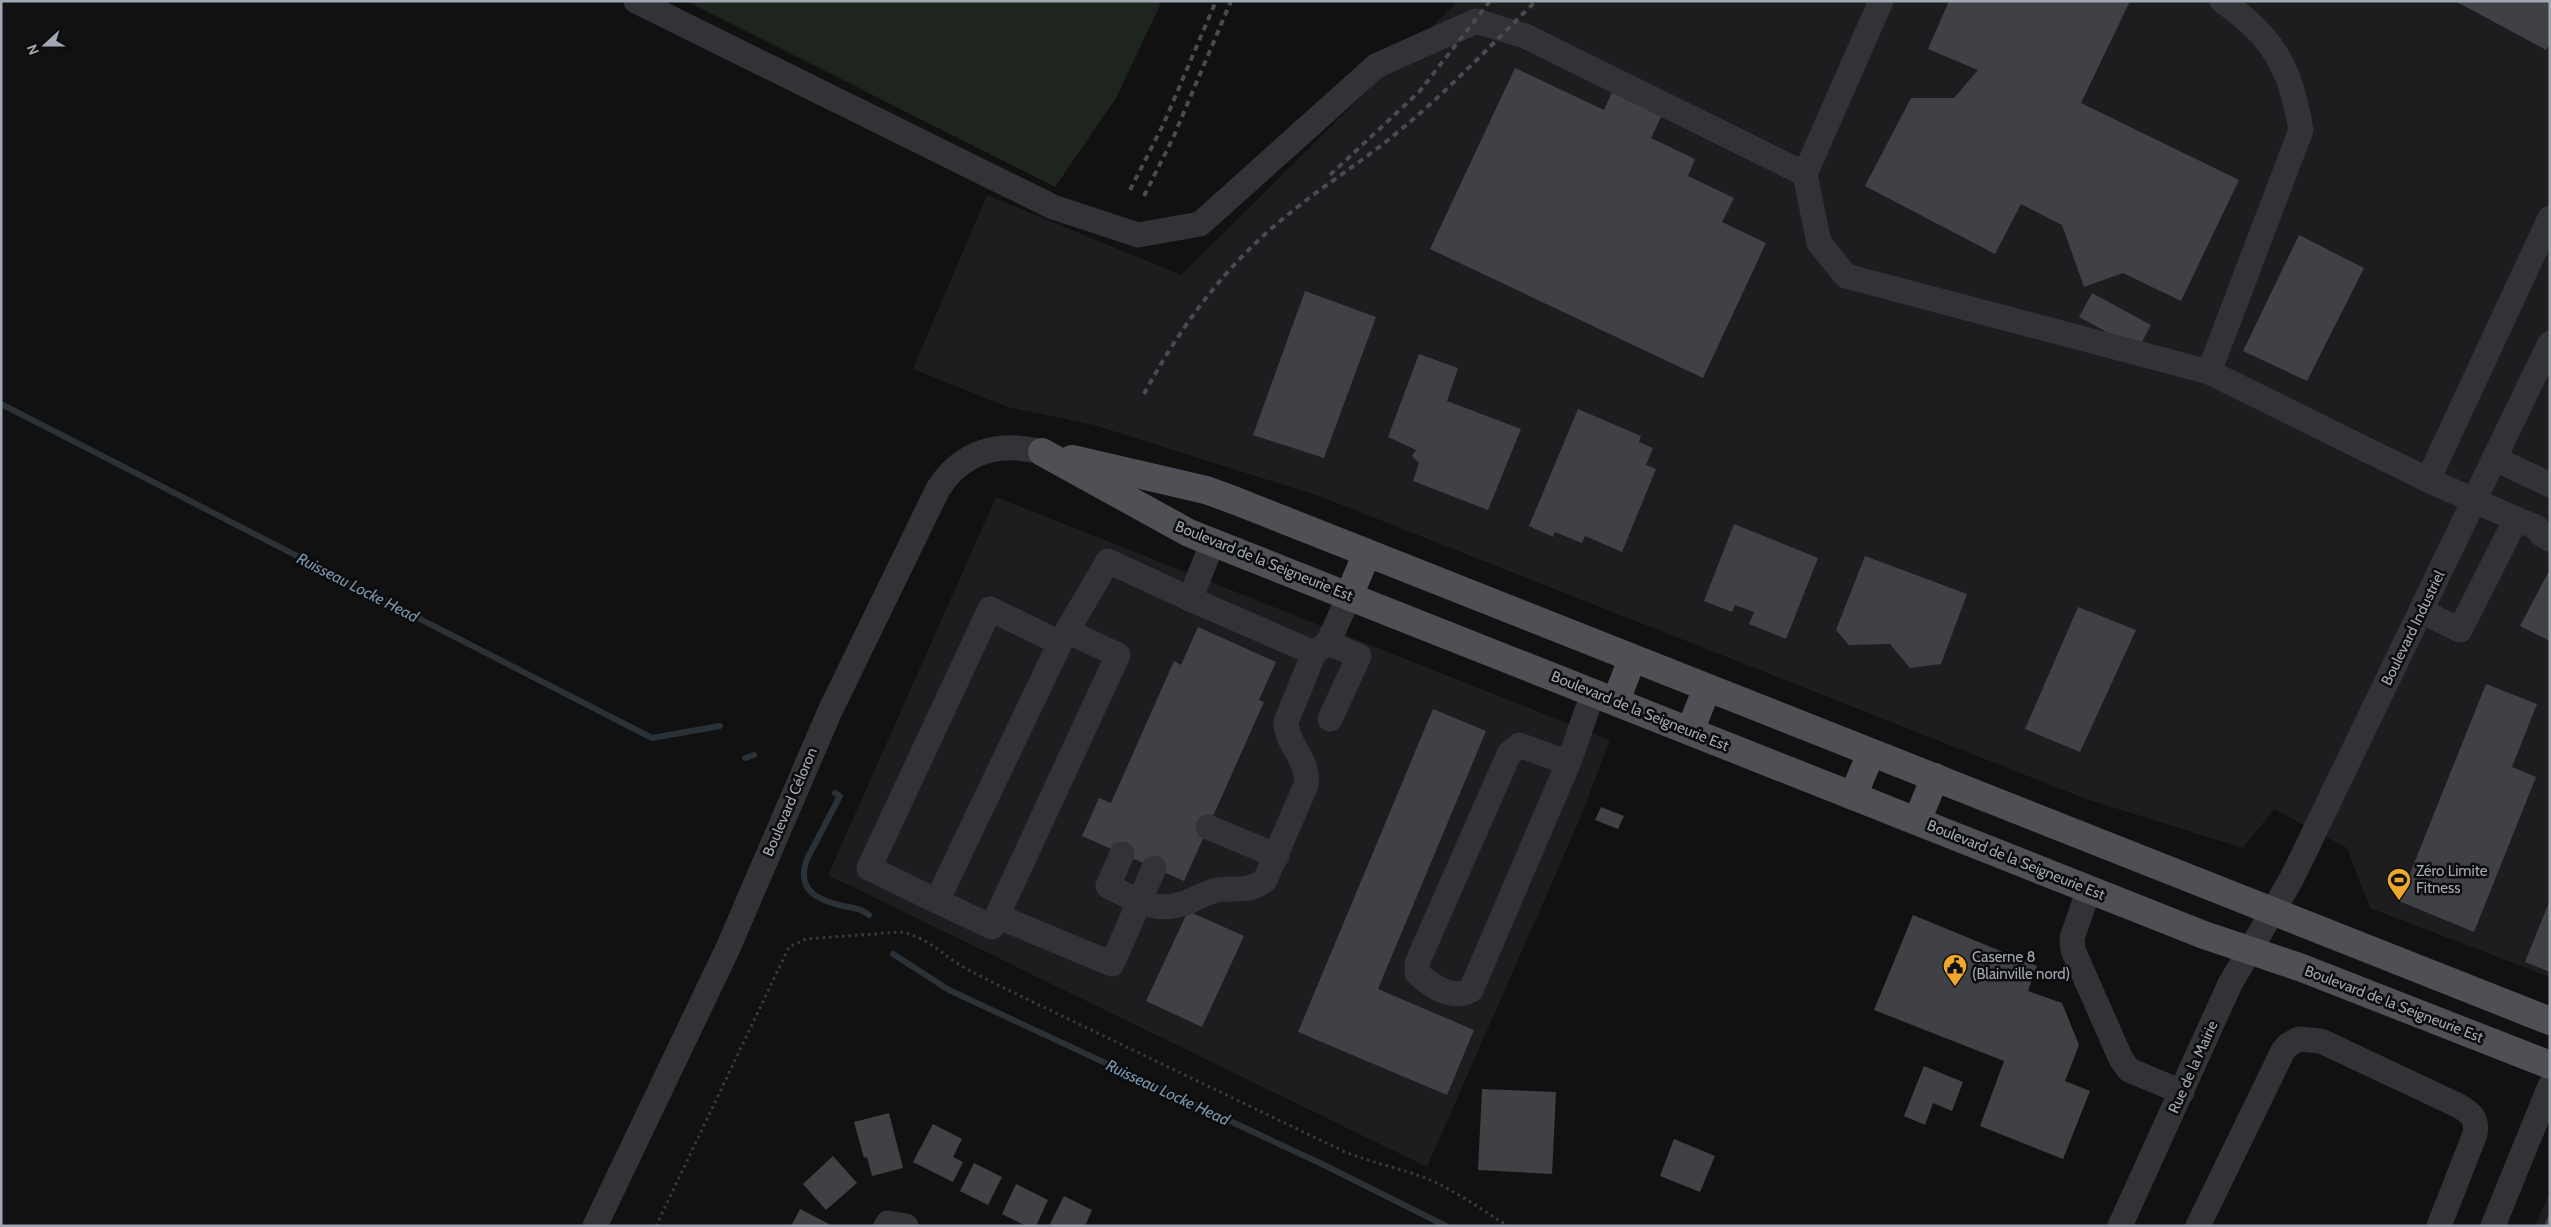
<svg xmlns="http://www.w3.org/2000/svg" width="2551" height="1227" font-family="Cabin,sans-serif">
  <rect width="100%" height="100%" fill="#111112"/>
  <g fill="#1d1d1f">
    <path d="M1458 1H2550V977L2370 908 2347 848 2274 809 2243 848 2086 799 1319 496 1094 425 1008 407 913 369 987 195 1181 275Z"/>
    <path d="M996 497 1610 740 1579 821 1427 1167 828 875Z"/>
    <path d="M2550 1191V1226H2535Z"/>
  </g>
  <path fill="#1d251e" d="M686 1H1162L1116 98 1055 187Z"/>
  <g fill="none" stroke-linecap="round" stroke-linejoin="round">
    <g stroke="#2a3137" stroke-width="6">
      <path d="M1 404 652 738 720 726"/>
      <path d="M745 758 754 755"/>
      <path d="M835 793 840 796 807 859C797 887 812 898 839 905 850 908 860 907 869 915"/>
      <path d="M893 954 949 990 1322 1164 1446 1226"/>
    </g>
  </g>
  <g fill="#404145">
    <path d="M1949 1H2130L2081 103 2239 180 2181 301 2123 273 2084 287 2062 225 2021 204 1995 254 1865 186 1911 98H1954L1978 70 1928 49Z"/>
    <path d="M2455 1H2550V43L2546 50Z"/>
    <path d="M1515 68 1604 110 1614 88 1664 111 1651 138 1695 159 1688 176 1734 198 1722 222 1766 243 1703 378 1430 249Z"/>
    <path d="M2299 235 2364 268 2307 381 2243 351Z"/>
    <path d="M1305 291 1376 317 1324 458 1253 435Z"/>
    <path d="M2092 293 2151 325 2138 349 2079 317Z"/>
    <path d="M1419 354 1458 368 1447 401 1521 429 1488 510 1413 481 1419 463 1412 456 1416 450 1388 437Z"/>
    <path d="M1578 409 1641 436 1639 442 1653 448 1646 465 1656 469 1622 552 1585 536 1582 543 1555 532 1553 537 1529 526Z"/>
    <path d="M1734 524 1818 558 1786 639 1749 624 1754 612 1735 605 1732 612 1704 601Z"/>
    <path d="M1865 556 1967 594 1941 664 1910 668 1890 644 1849 645 1836 630Z"/>
    <path d="M2550 569V641L2520 626Z"/>
    <path d="M2078 607 2136 630 2080 752 2025 729Z"/>
    <path d="M1198 627 1276 662 1259 700 1264 702 1184 881 1082 836 1099 798 1111 803 1174 661 1181 665Z"/>
    <path d="M2486 684 2537 704 2512 767 2536 777 2474 932 2399 901Z"/>
    <path d="M1433 709 1486 731 1378 989 1474 1030 1447 1095 1298 1032Z"/>
    <path d="M1601 807 1624 816 1618 829 1595 820Z"/>
    <path d="M2550 900V972L2525 962Z"/>
    <path d="M1188 911 1244 936 1202 1027 1146 1001Z"/>
    <path d="M1913 915 2037 966 2028 991 2062 1003 2079 1045 2065 1081 2090 1091 2063 1159 1980 1126 2004 1061 1874 1010Z"/>
    <path d="M1924 1066 1963 1082 1952 1111 1933 1103 1925 1125 1904 1116Z"/>
    <path d="M1482 1089 1556 1092 1552 1174 1478 1170Z"/>
    <path d="M889 1113 903 1168 872 1176 867 1157 864 1158 854 1122Z"/>
    <path d="M933 1124 962 1139 953 1157 963 1162 953 1182 913 1162Z"/>
    <path d="M1674 1139 1715 1156 1700 1192 1660 1176Z"/>
    <path d="M833 1156 857 1183 826 1210 803 1184Z"/>
    <path d="M974 1163 1002 1177 988 1205 960 1191Z"/>
    <path d="M1016 1184 1048 1200 1036 1226H1026L1002 1214Z"/>
    <path d="M1064 1196 1092 1210 1085 1226H1049Z"/>
    <path d="M800 1209 829 1224 828 1226H791Z"/>
    <path d="M2550 1212V1226H2544Z"/>
  </g>
  <g fill="none" stroke-linecap="round" stroke-linejoin="round">
    <path stroke="#383a3e" stroke-width="3" stroke-dasharray="2.5 4" stroke-linecap="butt" d="M656 1226 789 947 806 939 900 932C923 936 937 949 955 962 971 972 988 980 1004 988L1343 1151C1372 1163 1400 1168 1428 1179 1456 1191 1482 1210 1508 1226"/>
    <g stroke="#323337" stroke-width="25">
      <path d="M636 1 1053 207 1138 235 1200 224 1376 66 1476 21 1525 36 1805 174"/>
      <path d="M1881 1 1805 174 1819 243 1846 276 2209 372 2301 130C2293 85 2284 54 2249 22 2240 15 2232 7 2222 1"/>
      <path d="M2209 372 2428 480 2516 519 2460 630 2421 611"/>
      <path d="M2494 458 2550 485"/>
      <path d="M2428 480 2550 218"/>
      <path d="M2516 519 2536 527 2541 534 2550 539"/>
      <path d="M1213 542 1190 599 1314 653 1328 643"/>
      <path d="M1060 643 990 609 869 868 937 901 1060 643 1108 561 1190 599"/>
      <path d="M1330 719 1359 656 1328 643 1349 596"/>
      <path d="M1570 759 1471 990C1453 1001 1431 986 1417 973V963L1509 754 1519 745 1563 761 1570 759 1587 710"/>
      <path d="M1208 827 1277 856"/>
      <path d="M1122 854 1108 886C1135 899 1154 914 1185 903 1196 899 1206 892 1217 890 1236 887 1249 893 1265 880L1306 785C1310 760 1286 745 1286 722L1314 653"/>
      <path d="M2089 889 2072 938 2073 950 2121 1059 2129 1070 2182 1092"/>
      <path d="M937 901 992 927 1118 655 1067 631"/>
      <path d="M997 916 1112 964 1154 868"/>
      <path d="M595 1226 728 948 830 711 938 489C962 451 999 441 1042 452"/>
      <path d="M886 1226 888 1223 906 1226"/>
      <path d="M2120 1226 2230 984 2292 878 2550 343"/>
      <path d="M2198 1226 2283 1051 2288 1045 2299 1039 2321 1041 2457 1105C2470 1112 2478 1118 2475 1134L2439 1226"/>
      <path d="M2493 1226 2550 1086"/>
    </g>
    <g stroke="#4e5056" stroke-width="28">
      <path d="M1042 452 1189 533 2204 935 2302 968 2550 1065"/>
      <path d="M1072 459 1206 490 1236 501 2550 1021"/>
      <path d="M1349 596 1367 553"/>
      <path d="M1616 701 1632 659"/>
      <path d="M1690 731 1707 688"/>
      <path d="M1853 796 1871 753"/>
      <path d="M1917 821 1935 777"/>
    </g>
    <g stroke="#494b50" stroke-width="4" stroke-dasharray="6 5" stroke-linecap="butt">
      <path d="M1330 175 1419 92 1490 1"/>
      <path d="M1130 190 1164 123 1216 1"/>
      <path d="M1144 196 1173 138 1231 1"/>
      <path d="M1144 394C1181 325 1228 262 1290 213 1323 186 1360 163 1393 136 1444 95 1489 47 1536 1"/>
    </g>
  </g>
  <defs>
    <symbol id="stadium-pin" viewBox="-11 -11 22 30"><path d="M0 17L-7.5 6A9.5 9.5 0 1 1 7.5 6Z" fill="#eea92d" stroke="#0c0c0d"/><path d="M0-5a6.5 5 0 1 0 0 10a6.5 5 0 1 0 0-10ZM-3.5-1.8h7v3.6h-7Z" fill="#111"/></symbol>
    <symbol id="civic-pin" viewBox="-11 -11 22 30"><path d="M0 17L-7.5 6A9.5 9.5 0 1 1 7.5 6Z" fill="#eea92d" stroke="#0c0c0d"/><path d="M-.6-6.5H3V-4.5H.6V-3L4-1V1h2V6H-6V1h2V-1L-.6-3ZM-1.2 2.5V6h2.4V2.5Z" fill="#111"/></symbol>
  </defs>
  <g fill-rule="evenodd">
    <use href="#stadium-pin" x="2385" y="866" width="28" height="38"/>
    <use href="#civic-pin" x="1941" y="952" width="28" height="38"/>
  </g>
  <g text-anchor="middle" stroke-width="5" stroke-linejoin="round" paint-order="stroke">
    <g font-size="15" fill="#a2a8b3" stroke="#0c0c0d">
      <text transform="translate(1264 561) rotate(22)" y="5">Boulevard de la Seigneurie Est</text>
      <text transform="translate(2413 628) rotate(-64)" y="5">Boulevard Industriel</text>
      <text transform="translate(1640 711) rotate(22)" y="5">Boulevard de la Seigneurie Est</text>
      <text transform="translate(790 802) rotate(-67)" y="5">Boulevard Céloron</text>
      <text transform="translate(2016 860) rotate(22)" y="5">Boulevard de la Seigneurie Est</text>
      <text transform="translate(2394 1004) rotate(21)" y="5">Boulevard de la Seigneurie Est</text>
      <text transform="translate(2193 1067) rotate(-66)" y="5">Rue de la Mairie</text>
    </g>
    <g font-size="15" fill="#a2a8b3" stroke="#0c0c0d" text-anchor="start">
      <text x="2416" y="876">Zéro Limite<tspan x="2416" dy="17">Fitness</tspan></text>
      <text x="1972" y="962">Caserne 8<tspan x="1972" dy="17">(Blainville nord)</tspan></text>
    </g>
    <g font-size="16" font-style="italic" fill="#7996ae" stroke="#0c0c0d">
      <text transform="translate(358 587) rotate(27)" y="6">Ruisseau Locke Head</text>
      <text transform="translate(1168 1092) rotate(25)" y="6">Ruisseau Locke Head</text>
    </g>
  </g>
  <rect width="2551" height="1227" fill="none" stroke="#a2a8b3" stroke-width="5"/>
  <g transform="translate(45 45) rotate(249)" stroke="#0c0c0d" stroke-width="4" paint-order="stroke">
  <path d="M0-4L9 19L0 12L-9 19Z" fill="#a2a8b3"/>
  <text y="-8" font-size="14" font-weight="bold" text-anchor="middle" fill="#a2a8b3">N</text>
  </g>
</svg>
